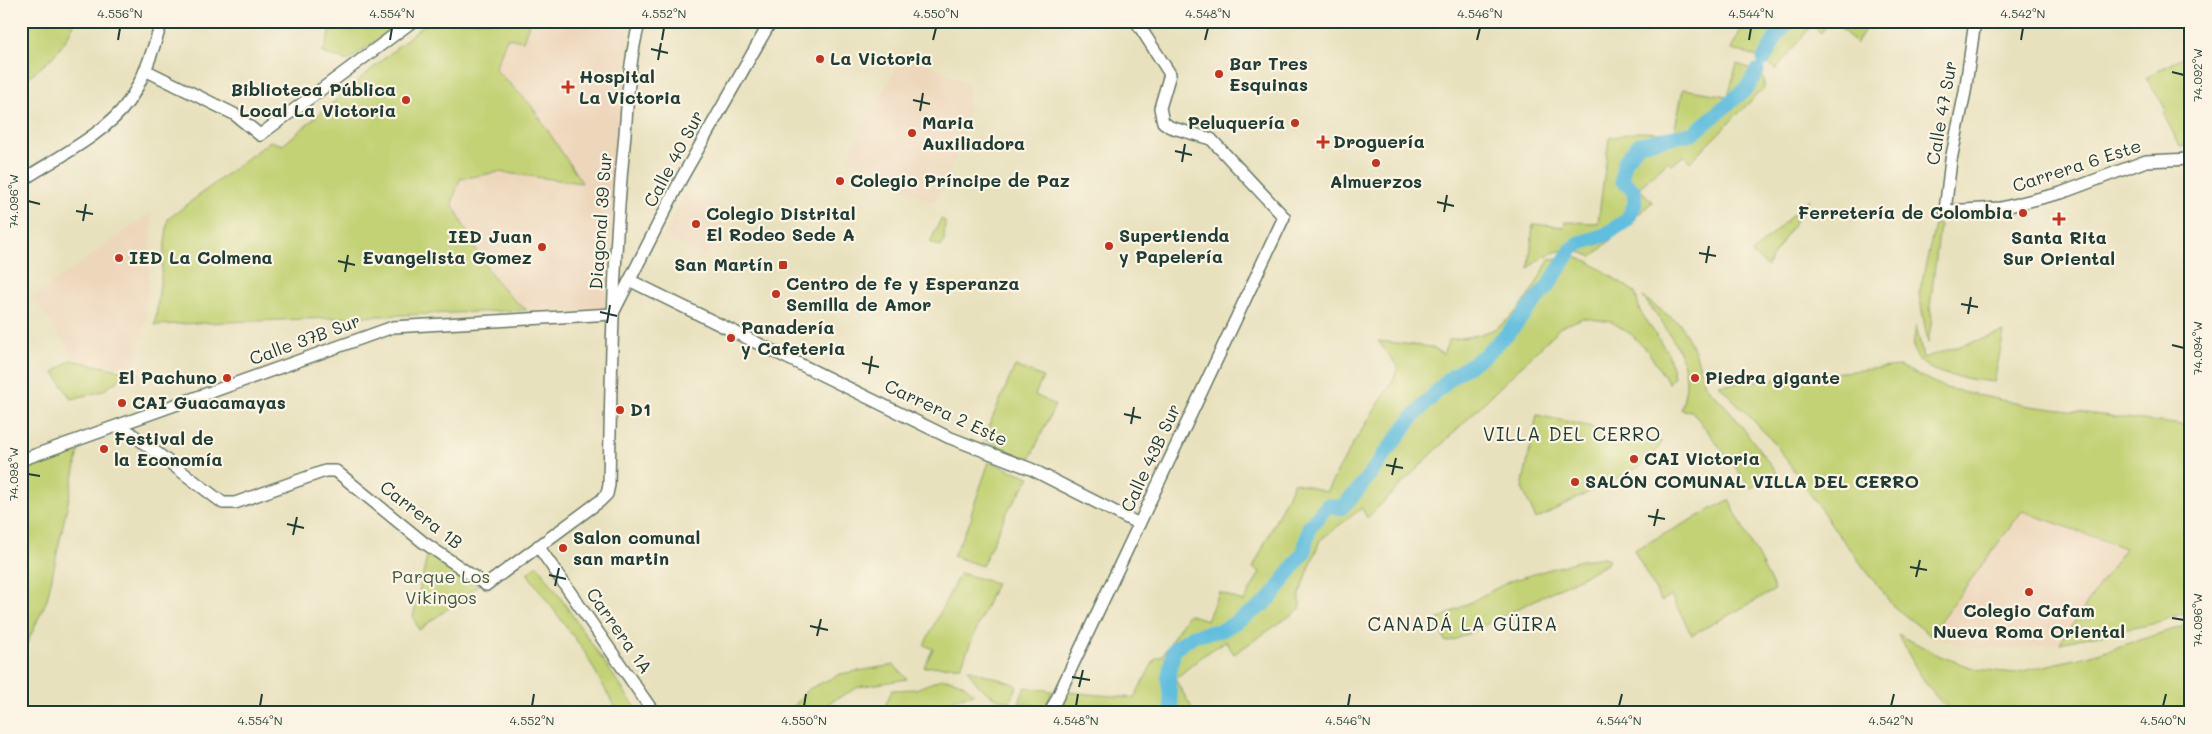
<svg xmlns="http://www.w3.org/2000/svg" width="2212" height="734" font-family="Mali,sans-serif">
  <rect width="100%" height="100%" fill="#fcf5e5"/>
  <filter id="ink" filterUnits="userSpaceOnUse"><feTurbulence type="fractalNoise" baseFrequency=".02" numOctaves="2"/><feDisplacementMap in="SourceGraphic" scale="10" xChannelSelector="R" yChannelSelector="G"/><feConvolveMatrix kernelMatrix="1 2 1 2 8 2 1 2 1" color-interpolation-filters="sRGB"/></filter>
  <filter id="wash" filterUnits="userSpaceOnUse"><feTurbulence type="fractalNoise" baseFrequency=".0096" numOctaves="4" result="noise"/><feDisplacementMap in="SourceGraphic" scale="20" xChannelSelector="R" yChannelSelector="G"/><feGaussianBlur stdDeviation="1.12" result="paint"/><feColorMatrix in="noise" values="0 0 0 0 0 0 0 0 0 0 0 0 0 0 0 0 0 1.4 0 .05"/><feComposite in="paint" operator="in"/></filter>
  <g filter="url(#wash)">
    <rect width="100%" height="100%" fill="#e8e1bd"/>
    <g fill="#edd7bb">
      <path d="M530 21H631L614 186 605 309 597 312 527 310 510 299 484 265 451 203 460 179 498 172 582 182 531 105 495 69 507 38 523 41Z"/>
      <path d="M1098 21H1124L1122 29Z"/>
      <path d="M905 51 968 84V112L957 154 935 203 847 159Z"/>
      <path d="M686 191 728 212 706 257 664 236Z"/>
      <path d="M149 214 153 218 145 323 136 364 126 367 74 357 33 297Z"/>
      <path d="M2022 510 2127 546 2060 643 2012 649 1971 648 1930 635Z"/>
    </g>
    <g fill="#c3d275" stroke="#718854">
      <path d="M21 21H75C64 50 46 65 21 82Z"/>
      <path d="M333 21H370L392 29 348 61 323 53Z"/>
      <path d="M428 21H530L523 41 507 38 495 69 531 105 582 183 498 172 460 179 452 203C472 241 490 285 527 310L155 325 168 219 270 141 283 145Z"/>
      <path d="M1745 21 1764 27 1766 21H1830L1821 33 1812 25 1775 70C1763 55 1749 54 1731 50Z"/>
      <path d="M1834 21H1870L1856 44Z"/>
      <path d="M2191 52V146H2180L2164 115 2166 109 2146 78Z"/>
      <path d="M1737 64 1760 72 1764 80V88L1690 162 1684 155 1672 165 1668 161 1639 188 1652 202 1592 257C1568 245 1548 250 1529 268L1533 224 1564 227 1565 222 1598 223 1609 138 1637 132 1674 133 1683 89 1728 96Z"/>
      <path d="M1809 199 1767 266 1752 253Z"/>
      <path d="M941 219 945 221 944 241 941 247 930 242Z"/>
      <path d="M1935 224 1940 225 1930 307 1932 318 1928 343 1919 294Z"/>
      <path d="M1574 257 1588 261 1635 292 1640 311 1668 353 1674 376 1669 384 1649 353 1632 335 1612 322 1583 318 1561 327 1367 518 1362 508 1320 540 1300 593V609L1234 654 1226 641 1204 655 1175 679 1192 708 1187 713H1089L1057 708 1065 692 1134 698 1155 659 1162 656 1188 614 1207 620 1219 592 1244 602 1260 572 1253 568 1294 482 1326 492 1354 442 1392 383 1398 367 1378 341 1431 347 1443 354 1449 340C1461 338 1475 336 1487 332 1517 321 1536 286 1549 259Z"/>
      <path d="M1643 297 1680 324 1695 351 1705 385 1730 411 1777 473 1751 488 1692 411 1681 410C1683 401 1686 392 1686 383 1687 351 1660 321 1643 297Z"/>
      <path d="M1916 325 1923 358 2004 332 1994 382C1973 379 1924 377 1915 353 1912 344 1915 334 1916 325Z"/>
      <path d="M71 360 139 374 125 375 103 391 71 399 54 372Z"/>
      <path d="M1015 366 1043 377 1035 395 1055 405 1029 461 983 439Z"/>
      <path d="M1899 366 1946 388 2029 406 2191 426V611L2152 624 2060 643 2125 548 2022 511 1930 635 1893 606 1836 531 1774 442 1719 385Z"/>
      <path d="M1537 415 1662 442 1651 459 1639 467 1536 519 1522 488Z"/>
      <path d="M79 451 47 600 21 656V471Z"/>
      <path d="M989 462 1030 477 1006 514 982 566 953 556 972 517 971 514Z"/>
      <path d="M1729 500 1775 590 1692 635 1671 596 1661 601 1634 550Z"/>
      <path d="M428 553 477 587 419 630 413 617Z"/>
      <path d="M1604 557 1609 559 1607 564 1459 638 1446 642 1435 621 1510 581 1581 560Z"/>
      <path d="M538 565 626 694 640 713H618L584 651 527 573Z"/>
      <path d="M960 573 996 583 961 666 924 667 933 649 924 645Z"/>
      <path d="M2191 624V713H1957C1930 700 1912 660 1898 634L1940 656 1976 669 2014 673 2088 656Z"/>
      <path d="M894 665 907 679 859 687 830 702 816 713H789L807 690 840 674Z"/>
      <path d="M968 669 1014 684 1017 687 1010 702C992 699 975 686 968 669Z"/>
      <path d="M941 679C957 679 964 683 974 694L956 698 949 713H882L892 690 916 689Z"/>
      <path d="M1025 687 1052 691 1046 707 1019 703Z"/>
    </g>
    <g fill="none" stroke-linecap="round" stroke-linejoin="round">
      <g stroke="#60bede" stroke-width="15">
        <path d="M1764 59 1779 32 1790 21"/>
        <path d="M1170 713 1172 709 1168 680 1174 649 1193 636 1223 630 1263 605 1272 596 1304 552 1309 527 1328 505 1341 508 1358 490 1411 419 1450 378 1485 355 1509 332 1548 286 1572 249 1580 243 1605 235 1627 220 1635 204 1634 191 1622 180 1624 162 1639 144 1694 133 1748 87 1757 71"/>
      </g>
    </g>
  </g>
  <g filter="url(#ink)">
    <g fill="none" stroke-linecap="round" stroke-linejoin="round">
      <defs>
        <g id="secondary">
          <path d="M1975 21 1965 92 1951 160 1945 211 2001 208 2061 193 2146 161 2191 159"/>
          <path d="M145 70 234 114 260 135 413 21"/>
          <path d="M21 181C53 160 107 133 128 102 145 78 153 49 162 21"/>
          <path d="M631 281 948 437 1031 469 1139 524"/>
          <path d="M613 313 681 179 771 21"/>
          <path d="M120 425 223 503H235L325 471H336L423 542 486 585 600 501 607 494 609 485C611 371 613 258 624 145 628 104 628 60 640 21"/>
          <path d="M21 460 393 327 612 314"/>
          <path d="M538 546 654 713"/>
          <path d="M1050 713 1284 217 1211 139 1170 127 1163 122 1160 108 1170 74 1136 21"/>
        </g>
      </defs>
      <use href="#secondary" stroke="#657664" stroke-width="14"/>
      <use href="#secondary" stroke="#fff" stroke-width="11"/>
    </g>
  </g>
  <path fill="none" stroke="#1f3d34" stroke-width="2" d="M118 40 120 28M390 40 392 28M662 40 664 28M933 40 936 28M1205 40 1208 28M1477 40 1480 28M1749 40 1751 28M2021 40 2023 28M651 49 668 53M658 60 661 43M2172 72 2184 75M913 100 930 104M920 111 923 93M1175 151 1192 155M1182 162 1185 144M28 201 40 204M1437 202 1454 206M76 211 93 214M1444 212 1447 195M83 221 86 204M1699 253 1716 256M338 261 355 265M1706 263 1709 246M345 272 348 255M1961 304 1978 307M600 312 617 316M1968 314 1971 297M607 323 610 305M2172 345 2184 348M862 363 879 367M869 374 872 356M1124 414 1141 418M1131 424 1134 407M1386 465 1403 468M28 474 40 476M1392 475 1396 458M1648 516 1665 519M287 524 304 528M1654 526 1658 509M293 535 297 517M1910 567 1927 570M549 575 566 579M1916 577 1920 560M555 586 559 568M2172 618 2184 620M810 626 828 630M817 636 821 619M1072 677 1090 680M1079 687 1083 670M260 706 262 694M532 706 534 694M804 706 806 694M1076 706 1078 694M1348 706 1350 694M1619 706 1622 694M1891 706 1894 694M2163 706 2166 694"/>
  <g fill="#c8321e" stroke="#fcf5e5" stroke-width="2">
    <circle cx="820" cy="59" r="5"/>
    <circle cx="1219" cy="74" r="5"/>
    <path d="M565.5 79.5h5v5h5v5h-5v5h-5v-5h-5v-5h5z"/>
    <circle cx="406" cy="100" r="5"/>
    <circle cx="1295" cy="123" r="5"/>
    <circle cx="912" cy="133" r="5"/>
    <path d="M1320.5 134.5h5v5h5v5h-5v5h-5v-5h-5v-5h5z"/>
    <circle cx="1376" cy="163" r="5"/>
    <circle cx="840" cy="181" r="5"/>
    <circle cx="2023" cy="213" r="5"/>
    <path d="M2056.5 211.5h5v5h5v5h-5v5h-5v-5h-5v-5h5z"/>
    <circle cx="696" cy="224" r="5"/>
    <circle cx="1109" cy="246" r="5"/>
    <circle cx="542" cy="247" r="5"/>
    <circle cx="119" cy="258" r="5"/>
    <rect x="778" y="260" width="10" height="10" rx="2.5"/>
    <circle cx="776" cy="294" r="5"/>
    <circle cx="731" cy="338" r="5"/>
    <circle cx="227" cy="378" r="5"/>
    <circle cx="1695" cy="378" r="5"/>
    <circle cx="122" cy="403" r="5"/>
    <circle cx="620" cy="410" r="5"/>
    <circle cx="104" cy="449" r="5"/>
    <circle cx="1634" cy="459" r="5"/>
    <circle cx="1575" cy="482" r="5"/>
    <circle cx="563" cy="548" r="5"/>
    <circle cx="2029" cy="592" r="5"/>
  </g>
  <g text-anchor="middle" stroke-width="4.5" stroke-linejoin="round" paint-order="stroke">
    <g font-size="18" font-weight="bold" fill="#1f3d34" stroke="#fcf5e5" text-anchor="start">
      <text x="830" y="65">La Victoria</text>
      <text x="1229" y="70">Bar Tres<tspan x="1229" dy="21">Esquinas</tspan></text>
      <text x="579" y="83">Hospital<tspan x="579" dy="21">La Victoria</tspan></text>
      <text x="396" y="96" text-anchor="end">Biblioteca Pública<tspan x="396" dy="21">Local La Victoria</tspan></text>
      <text x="922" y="129">Maria<tspan x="922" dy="21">Auxiliadora</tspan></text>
      <text x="1285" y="129" text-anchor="end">Peluquería</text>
      <text x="1333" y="148">Droguería</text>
      <text x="850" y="187">Colegio Príncipe de Paz</text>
      <text x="1376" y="188" text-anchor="middle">Almuerzos</text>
      <text x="2013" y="219" text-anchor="end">Ferretería de Colombia</text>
      <text x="706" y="220">Colegio Distrital<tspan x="706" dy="21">El Rodeo Sede A</tspan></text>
      <text x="1119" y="242">Supertienda<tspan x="1119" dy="21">y Papelería</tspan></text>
      <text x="532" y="243" text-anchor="end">IED Juan<tspan x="532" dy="21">Evangelista Gomez</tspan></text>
      <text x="2059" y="244" text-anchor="middle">Santa Rita<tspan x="2059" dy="21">Sur Oriental</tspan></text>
      <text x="129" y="264">IED La Colmena</text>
      <text x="773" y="271" text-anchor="end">San Martín</text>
      <text x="786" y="290">Centro de fe y Esperanza<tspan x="786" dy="21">Semilla de Amor</tspan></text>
      <text x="741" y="334">Panadería<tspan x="741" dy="21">y Cafeteria</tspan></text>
      <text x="217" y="384" text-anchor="end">El Pachuno</text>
      <text x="1705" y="384">Piedra gigante</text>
      <text x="132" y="409">CAI Guacamayas</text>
      <text x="630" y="416">D1</text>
      <text x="114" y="445">Festival de<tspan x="114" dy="21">la Economía</tspan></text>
      <text x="1644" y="465">CAI Victoria</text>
      <text x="1585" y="488">SALÓN COMUNAL VILLA DEL CERRO</text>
      <text x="573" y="544">Salon comunal<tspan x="573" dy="21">san martin</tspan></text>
      <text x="2029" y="617" text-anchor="middle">Colegio Cafam<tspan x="2029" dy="21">Nueva Roma Oriental</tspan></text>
    </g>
    <g font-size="18" fill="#1f3d34" stroke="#fcf5e5">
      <text transform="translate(1942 113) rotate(-80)" y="6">Calle 47 Sur</text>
      <text transform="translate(674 159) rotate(-62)" y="6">Calle 40 Sur</text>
      <text transform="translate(2077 166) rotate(-18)" y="6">Carrera 6 Este</text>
      <text transform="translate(601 221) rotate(-86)" y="6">Diagonal 39 Sur</text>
      <text transform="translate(305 340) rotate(-20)" y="6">Calle 37B Sur</text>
      <text transform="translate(946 413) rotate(25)" y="6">Carrera 2 Este</text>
      <text transform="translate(1151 458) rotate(-65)" y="6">Calle 43B Sur</text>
      <text transform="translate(421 515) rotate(38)" y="6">Carrera 1B</text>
      <text transform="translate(619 631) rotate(55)" y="6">Carrera 1A</text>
    </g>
    <g font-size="18" fill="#405b41" stroke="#fcf5e5">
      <text x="441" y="583">Parque Los<tspan x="441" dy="21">Vikingos</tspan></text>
    </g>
    <g font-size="19" letter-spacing="1" fill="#1f3d34" stroke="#fcf5e5">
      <text x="1572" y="441">VILLA DEL CERRO</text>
      <text x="1463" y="631">CANADÁ LA GÜIRA</text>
    </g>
  </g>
  <rect width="2212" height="734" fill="none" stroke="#fcf5e5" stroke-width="55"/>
  <rect x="28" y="28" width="2156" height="678" fill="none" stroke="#1f3d34" stroke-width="2"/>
  <g font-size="12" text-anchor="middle" fill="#1f3d34">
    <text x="120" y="18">4.556°N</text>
    <text x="392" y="18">4.554°N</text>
    <text x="664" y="18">4.552°N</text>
    <text x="936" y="18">4.550°N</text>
    <text x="1208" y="18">4.548°N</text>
    <text x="1480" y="18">4.546°N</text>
    <text x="1751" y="18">4.544°N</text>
    <text x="2023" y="18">4.542°N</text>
    <text transform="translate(2198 75) rotate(-90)" y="4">74.092°W</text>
    <text transform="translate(14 201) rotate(-90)" y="4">74.096°W</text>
    <text transform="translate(2198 348) rotate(-90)" y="4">74.094°W</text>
    <text transform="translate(14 474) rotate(-90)" y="4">74.098°W</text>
    <text transform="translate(2198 620) rotate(-90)" y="4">74.096°W</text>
    <text x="260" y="725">4.554°N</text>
    <text x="532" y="725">4.552°N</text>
    <text x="804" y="725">4.550°N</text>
    <text x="1076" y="725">4.548°N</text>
    <text x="1348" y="725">4.546°N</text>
    <text x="1619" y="725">4.544°N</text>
    <text x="1891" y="725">4.542°N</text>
    <text x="2163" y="725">4.540°N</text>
  </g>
</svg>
